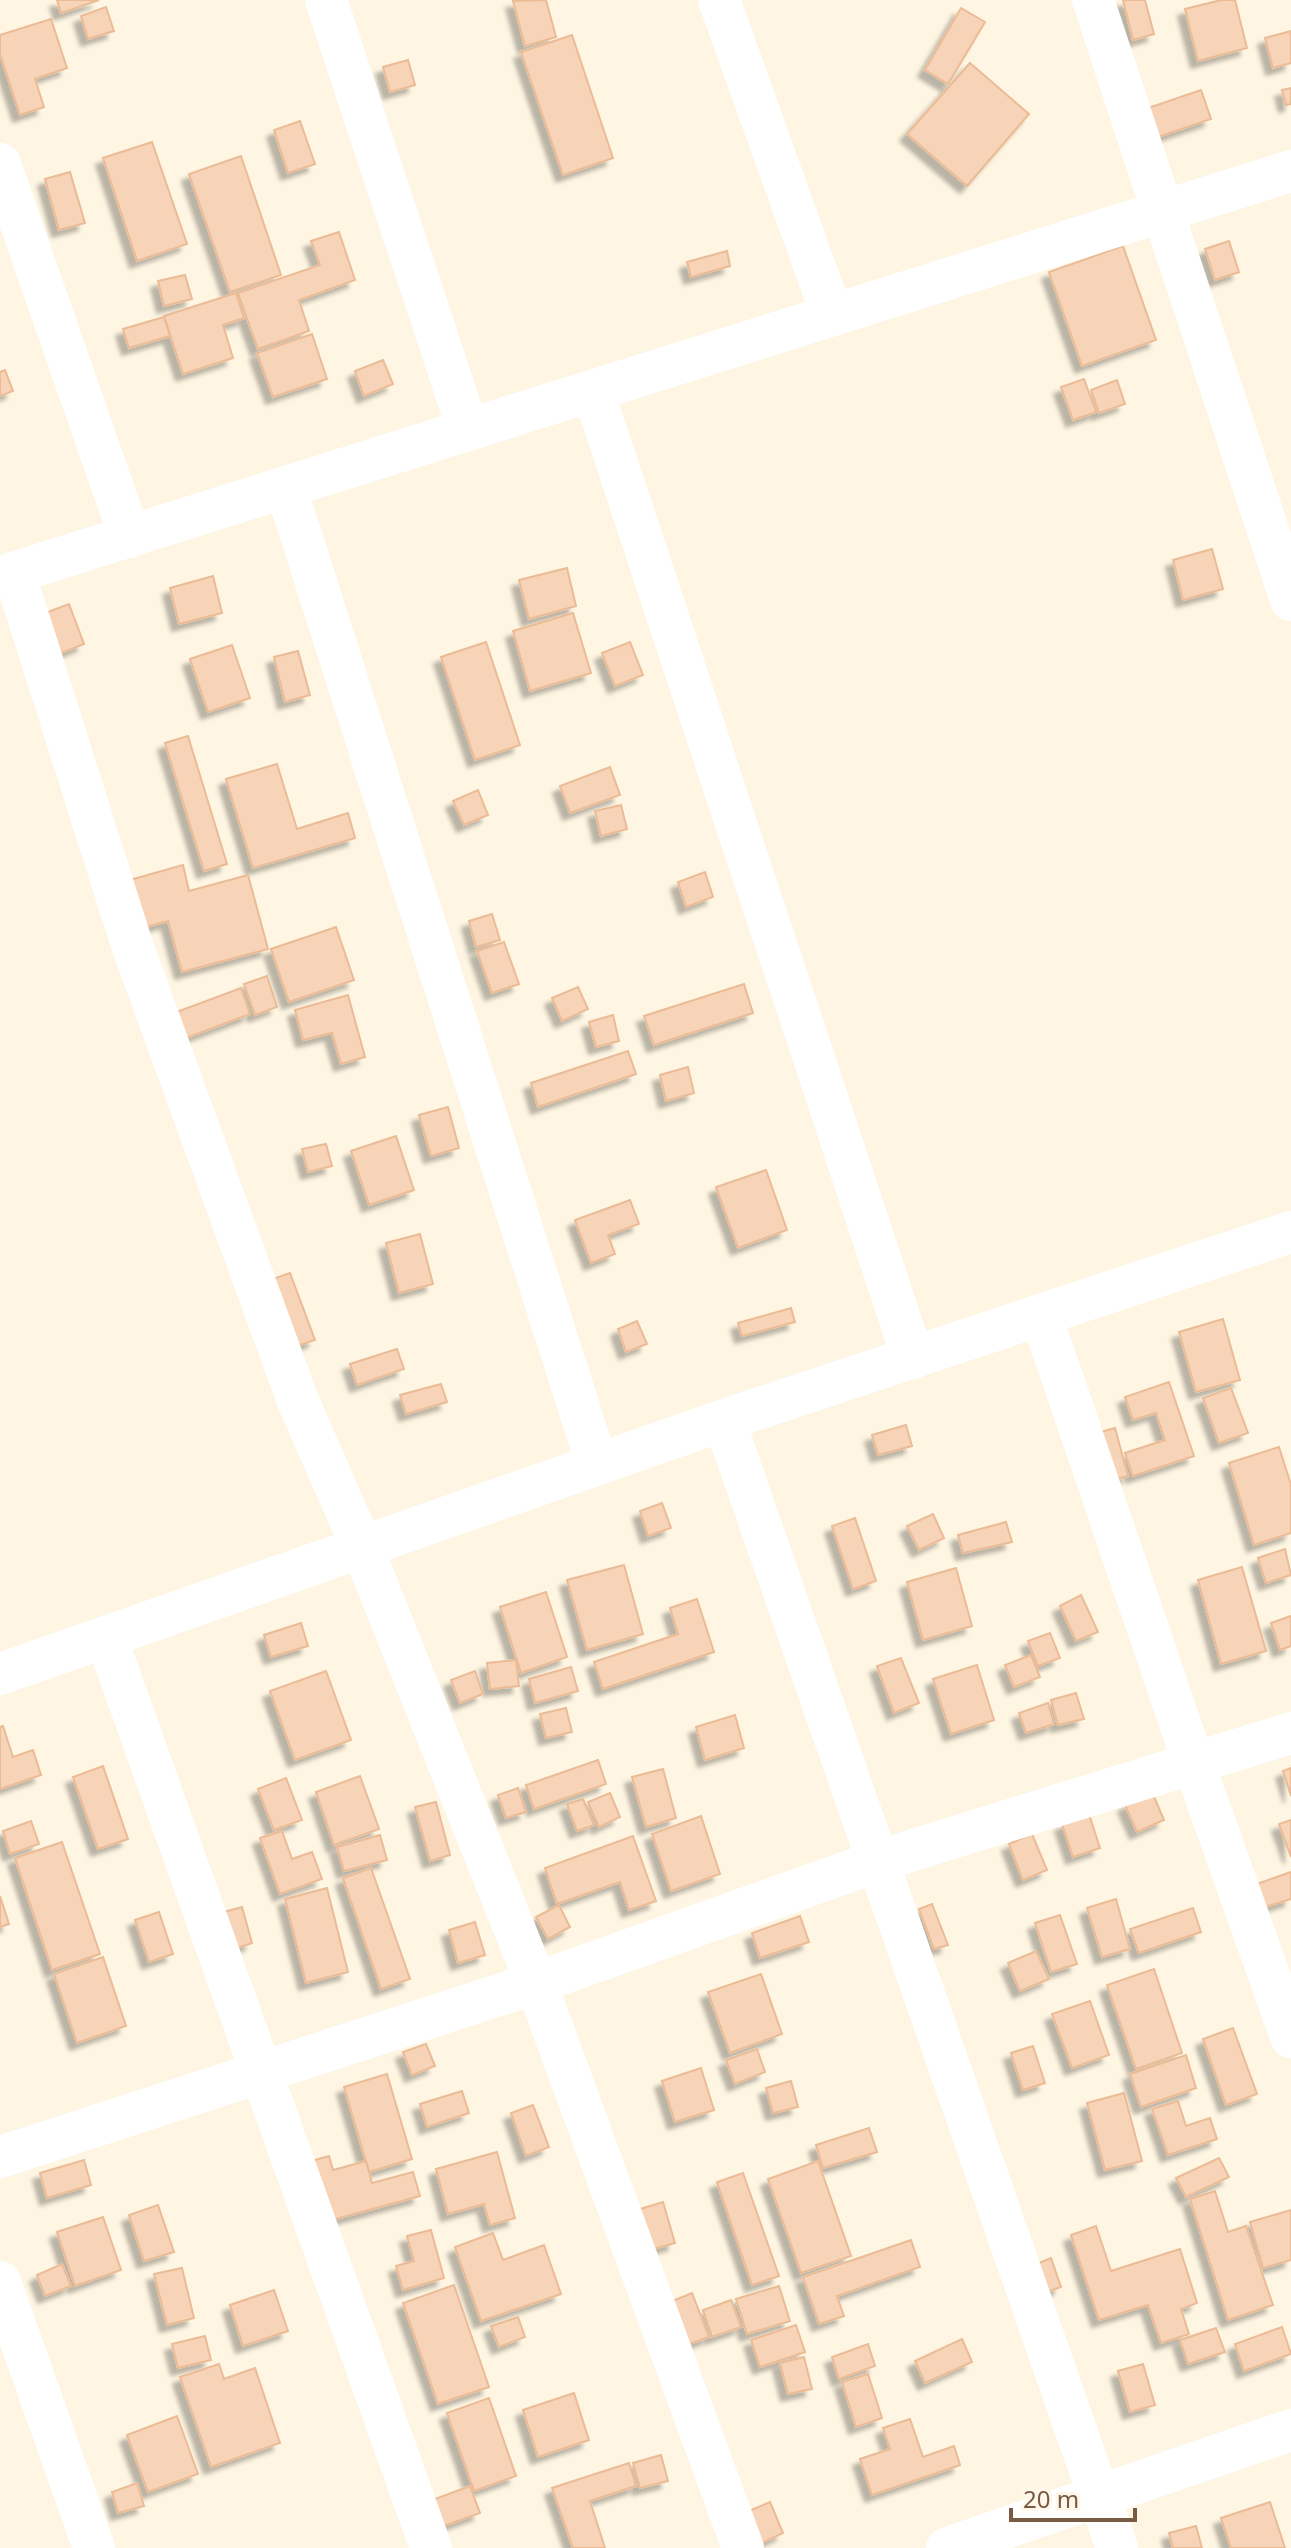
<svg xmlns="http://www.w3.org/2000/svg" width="1291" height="2548" font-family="'Noto Sans',sans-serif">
  <defs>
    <filter id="shadow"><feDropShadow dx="-7" dy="7" stdDeviation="2" flood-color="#0004"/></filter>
  </defs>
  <rect width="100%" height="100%" fill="#fef5e2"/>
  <g fill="#f7d4b7" stroke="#ebbb95" stroke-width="2" filter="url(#shadow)">
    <path d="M57 0H99L61 13Z"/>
    <path d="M546 0 556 37 525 46 513 1Z"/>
    <path d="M1123 0H1145L1154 34 1133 40Z"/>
    <path d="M1221 0H1235L1247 48 1198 61 1185 9Z"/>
    <path d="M106 7 114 31 88 39 81 16Z"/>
    <path d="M961 8 985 22 948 84 925 70Z"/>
    <path d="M51 19 67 68 35 79 44 107 20 115 0 54V35Z"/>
    <path d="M1291 31V63L1273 68 1265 38Z"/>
    <path d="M572 35 613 158 563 175 521 52Z"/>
    <path d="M408 60 415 85 390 92 383 67Z"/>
    <path d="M970 63 1029 114 967 186 907 134Z"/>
    <path d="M1291 88V104L1286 105 1282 90Z"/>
    <path d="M1201 90 1211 119 1158 137 1148 108Z"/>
    <path d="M300 121 315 164 288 173 274 130Z"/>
    <path d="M152 142 187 244 137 261 103 158Z"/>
    <path d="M241 156 281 275 230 292 189 174Z"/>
    <path d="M70 172 85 223 59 230 45 179Z"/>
    <path d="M339 232 355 280 299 300 309 331 258 349 238 293 320 265 311 241Z"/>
    <path d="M1229 241 1239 272 1215 280 1205 249Z"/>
    <path d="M1123 246 1156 340 1082 366 1049 272Z"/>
    <path d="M727 251 730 266 691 277 687 262Z"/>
    <path d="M185 275 192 299 164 306 158 281Z"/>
    <path d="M236 293 244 318 223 325 233 358 183 374 164 316Z"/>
    <path d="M164 317 170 336 129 348 123 329Z"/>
    <path d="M312 334 327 379 273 397 257 353Z"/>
    <path d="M383 360 393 384 364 396 355 371Z"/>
    <path d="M5 370 13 391 0 396V372Z"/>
    <path d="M1084 379 1096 412 1073 420 1061 387Z"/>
    <path d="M1117 380 1125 404 1099 413 1091 390Z"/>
    <path d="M1212 549 1223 589 1183 600 1173 560Z"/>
    <path d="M567 568 576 606 529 619 519 580Z"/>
    <path d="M213 576 222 613 179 624 170 588Z"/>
    <path d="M69 604 84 644 54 656 40 615Z"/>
    <path d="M573 613 591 673 530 691 513 631Z"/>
    <path d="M486 642 520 745 475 760 441 657Z"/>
    <path d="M630 642 643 675 615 686 602 653Z"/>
    <path d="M232 645 250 698 208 712 190 659Z"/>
    <path d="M298 651 310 695 285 702 274 657Z"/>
    <path d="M188 736 227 864 204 871 165 743Z"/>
    <path d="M277 764 297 829 348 813 355 838 253 868 226 779Z"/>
    <path d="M610 767 620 795 570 813 560 786Z"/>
    <path d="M478 790 488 815 464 825 453 801Z"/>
    <path d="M621 805 627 829 601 836 595 811Z"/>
    <path d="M183 865 189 891 248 875 268 949 182 972 168 921 142 928 130 880Z"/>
    <path d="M705 872 713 897 686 907 678 882Z"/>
    <path d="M492 914 500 940 476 947 469 921Z"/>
    <path d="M336 927 354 980 289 1002 271 949Z"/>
    <path d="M504 942 519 984 492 993 477 951Z"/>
    <path d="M267 976 277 1007 255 1015 244 984Z"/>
    <path d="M744 984 753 1013 654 1045 644 1016Z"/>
    <path d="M578 987 588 1009 562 1021 552 998Z"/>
    <path d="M241 988 250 1014 181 1040 171 1014Z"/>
    <path d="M348 995 365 1057 341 1064 332 1033 303 1040 295 1010Z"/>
    <path d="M613 1015 619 1041 596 1047 589 1022Z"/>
    <path d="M628 1051 636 1074 538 1107 531 1083Z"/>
    <path d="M688 1067 694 1093 666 1101 660 1075Z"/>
    <path d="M448 1107 459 1148 431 1156 419 1115Z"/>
    <path d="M396 1136 414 1190 369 1205 351 1151Z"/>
    <path d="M326 1144 332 1166 308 1172 302 1149Z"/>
    <path d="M766 1170 787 1230 738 1248 716 1187Z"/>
    <path d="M630 1200 639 1224 608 1235 615 1254 591 1263 575 1220Z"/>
    <path d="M420 1234 433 1284 399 1293 386 1243Z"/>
    <path d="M290 1273 315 1340 291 1348 267 1281Z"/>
    <path d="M791 1308 795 1322 742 1336 738 1323Z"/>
    <path d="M1223 1319 1240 1380 1196 1392 1179 1332Z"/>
    <path d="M637 1321 647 1344 626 1352 618 1329Z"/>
    <path d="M397 1349 404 1369 357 1385 350 1364Z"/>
    <path d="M1169 1382 1194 1456 1133 1476 1125 1453 1165 1440 1156 1413 1133 1420 1125 1397Z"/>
    <path d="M441 1384 447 1402 406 1414 400 1395Z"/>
    <path d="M1231 1388 1248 1433 1219 1443 1203 1398Z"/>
    <path d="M906 1425 912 1446 878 1455 872 1435Z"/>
    <path d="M1115 1428 1128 1476 1106 1482 1093 1434Z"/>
    <path d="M1279 1447 1291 1485V1533L1254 1545 1229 1463Z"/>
    <path d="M662 1503 671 1528 648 1536 640 1511Z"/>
    <path d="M933 1514 944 1538 919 1550 907 1526Z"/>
    <path d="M855 1518 876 1581 853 1589 832 1526Z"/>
    <path d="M1006 1522 1012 1542 963 1553 958 1535Z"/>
    <path d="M1285 1549 1291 1575 1266 1583 1258 1558Z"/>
    <path d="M624 1565 643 1634 587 1650 567 1580Z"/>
    <path d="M1242 1567 1266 1651 1221 1664 1198 1580Z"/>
    <path d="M956 1568 972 1626 923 1640 907 1582Z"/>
    <path d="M546 1592 567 1657 521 1673 500 1607Z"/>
    <path d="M1081 1595 1098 1632 1076 1641 1060 1606Z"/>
    <path d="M697 1599 714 1652 603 1689 594 1662 678 1634 670 1608Z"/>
    <path d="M1291 1616V1646L1280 1650 1271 1623Z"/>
    <path d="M301 1623 308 1646 271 1657 264 1635Z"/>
    <path d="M1050 1633 1060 1658 1038 1666 1028 1641Z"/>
    <path d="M1031 1655 1040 1677 1014 1687 1005 1665Z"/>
    <path d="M901 1658 919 1703 894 1713 877 1666Z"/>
    <path d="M516 1660 519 1686 490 1689 487 1663Z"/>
    <path d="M977 1665 994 1720 951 1734 933 1679Z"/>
    <path d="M571 1667 578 1691 535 1703 529 1679Z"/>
    <path d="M326 1671 351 1740 295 1760 270 1691Z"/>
    <path d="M475 1671 483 1694 460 1703 451 1680Z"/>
    <path d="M1076 1693 1084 1719 1058 1725 1051 1700Z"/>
    <path d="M1048 1703 1054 1724 1026 1733 1019 1713Z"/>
    <path d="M566 1708 572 1732 546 1738 540 1714Z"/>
    <path d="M735 1715 744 1748 705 1760 696 1727Z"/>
    <path d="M3 1726 13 1757 33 1750 41 1775 0 1789V1727Z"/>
    <path d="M598 1760 606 1784 534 1809 526 1785Z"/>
    <path d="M103 1766 128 1839 98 1849 73 1777Z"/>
    <path d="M1291 1768V1796L1283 1771Z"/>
    <path d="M663 1769 676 1818 646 1827 632 1777Z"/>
    <path d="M360 1776 379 1829 334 1845 316 1792Z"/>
    <path d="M286 1778 302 1820 274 1830 258 1789Z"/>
    <path d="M518 1788 526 1812 506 1818 498 1795Z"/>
    <path d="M1152 1792 1164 1820 1137 1832 1125 1805Z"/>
    <path d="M610 1793 620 1817 599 1827 588 1802Z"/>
    <path d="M583 1799 594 1825 577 1831 567 1804Z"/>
    <path d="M436 1802 450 1855 430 1861 415 1807Z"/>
    <path d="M1089 1814 1100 1848 1073 1857 1062 1824Z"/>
    <path d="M701 1816 720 1874 671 1891 652 1834Z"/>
    <path d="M1291 1820V1857L1279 1824Z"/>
    <path d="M31 1821 39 1844 10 1854 3 1831Z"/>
    <path d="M282 1831 292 1859 312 1852 322 1879 280 1894 260 1838Z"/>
    <path d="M1032 1834 1047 1870 1023 1880 1009 1844Z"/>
    <path d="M380 1835 387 1860 344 1871 337 1847Z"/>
    <path d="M633 1836 656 1901 629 1910 620 1882 557 1904 545 1868Z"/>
    <path d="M62 1842 100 1954 52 1970 15 1858Z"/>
    <path d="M371 1868 410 1979 381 1989 343 1878Z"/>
    <path d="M1291 1872V1899L1256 1910 1248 1887Z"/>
    <path d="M327 1888 348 1972 306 1983 285 1899Z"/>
    <path d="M0 1896 9 1924 0 1927Z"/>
    <path d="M1116 1899 1130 1949 1102 1957 1087 1908Z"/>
    <path d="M932 1904 948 1945 934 1949 919 1909Z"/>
    <path d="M559 1905 570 1927 548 1939 536 1917Z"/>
    <path d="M242 1907 252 1943 234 1949 224 1912Z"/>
    <path d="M1193 1908 1201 1932 1139 1953 1130 1929Z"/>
    <path d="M159 1912 173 1954 149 1962 135 1920Z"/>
    <path d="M1060 1915 1077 1964 1051 1972 1035 1923Z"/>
    <path d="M800 1916 809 1942 760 1958 752 1933Z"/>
    <path d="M475 1922 485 1955 458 1963 449 1930Z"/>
    <path d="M1036 1951 1049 1979 1020 1991 1008 1963Z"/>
    <path d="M103 1957 126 2026 77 2043 54 1974Z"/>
    <path d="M1154 1969 1182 2053 1136 2069 1107 1985Z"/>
    <path d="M761 1974 782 2034 730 2053 708 1992Z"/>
    <path d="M1090 2001 1109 2055 1072 2068 1052 2014Z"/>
    <path d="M1233 2028 1257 2094 1226 2105 1203 2039Z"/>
    <path d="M426 2044 435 2066 412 2075 403 2052Z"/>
    <path d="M1033 2046 1045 2083 1023 2090 1011 2053Z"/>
    <path d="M757 2049 765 2072 735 2084 726 2060Z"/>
    <path d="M1186 2055 1196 2088 1141 2107 1130 2074Z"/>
    <path d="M701 2068 714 2110 675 2122 662 2081Z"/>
    <path d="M387 2074 412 2159 369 2172 344 2087Z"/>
    <path d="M791 2081 798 2107 773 2113 766 2088Z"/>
    <path d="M462 2091 469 2113 427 2127 420 2104Z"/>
    <path d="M1124 2093 1142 2161 1105 2170 1087 2103Z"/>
    <path d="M1178 2101 1186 2126 1210 2118 1217 2139 1168 2155 1152 2109Z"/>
    <path d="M533 2105 549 2147 526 2156 511 2113Z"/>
    <path d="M869 2128 877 2152 823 2168 816 2145Z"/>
    <path d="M497 2152 515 2218 490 2225 484 2204 448 2214 436 2169Z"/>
    <path d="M329 2156 333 2170 366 2161 372 2183 413 2172 420 2196 314 2225 297 2165Z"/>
    <path d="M1219 2158 1229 2177 1186 2197 1176 2178Z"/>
    <path d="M84 2160 91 2185 47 2198 40 2173Z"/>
    <path d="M818 2161 851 2256 801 2273 768 2179Z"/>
    <path d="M743 2173 779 2276 752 2285 717 2182Z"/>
    <path d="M1215 2191 1228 2232 1246 2226 1273 2305 1228 2320 1190 2199Z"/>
    <path d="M663 2202 675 2243 650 2250 637 2210Z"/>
    <path d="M158 2205 174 2252 144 2261 129 2215Z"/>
    <path d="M1291 2210V2260L1263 2268 1250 2222Z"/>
    <path d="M103 2217 121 2270 75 2286 57 2232Z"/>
    <path d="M1096 2226 1111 2271 1180 2249 1197 2303 1181 2309 1189 2334 1161 2343 1148 2305 1099 2320 1071 2235Z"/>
    <path d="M431 2230 444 2278 403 2290 396 2266 414 2261 407 2236Z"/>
    <path d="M493 2233 503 2260 544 2245 561 2294 481 2321 455 2247Z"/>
    <path d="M911 2240 920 2267 837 2296 844 2316 819 2324 803 2277Z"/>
    <path d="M1051 2258 1061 2287 1045 2293 1036 2264Z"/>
    <path d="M62 2264 71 2286 45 2296 37 2275Z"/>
    <path d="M182 2268 194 2318 167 2325 154 2274Z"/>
    <path d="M454 2285 489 2387 438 2404 403 2303Z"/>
    <path d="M779 2286 790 2321 747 2334 736 2299Z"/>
    <path d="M274 2290 288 2331 243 2346 230 2305Z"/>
    <path d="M692 2293 709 2337 687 2345 670 2302Z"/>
    <path d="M731 2300 741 2327 712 2337 703 2310Z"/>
    <path d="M518 2317 525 2337 499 2347 491 2326Z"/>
    <path d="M796 2325 805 2352 760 2367 751 2340Z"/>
    <path d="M1282 2327 1291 2354 1244 2371 1235 2344Z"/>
    <path d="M1216 2328 1225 2352 1188 2364 1180 2340Z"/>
    <path d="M205 2336 211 2360 178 2368 172 2344Z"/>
    <path d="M962 2339 972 2362 925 2383 915 2361Z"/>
    <path d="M868 2344 875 2366 839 2379 832 2357Z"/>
    <path d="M804 2357 812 2389 788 2394 780 2363Z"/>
    <path d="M219 2364 224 2379 255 2368 280 2443 211 2467 180 2377Z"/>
    <path d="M1143 2364 1155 2405 1130 2412 1118 2371Z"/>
    <path d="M868 2374 882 2418 856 2427 842 2382Z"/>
    <path d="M574 2393 589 2440 538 2457 523 2410Z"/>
    <path d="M489 2398 516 2476 474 2491 447 2413Z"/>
    <path d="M177 2416 198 2474 148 2492 127 2435Z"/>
    <path d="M910 2419 923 2457 954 2446 960 2465 872 2495 860 2459 890 2449 883 2428Z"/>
    <path d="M661 2455 668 2481 640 2488 633 2463Z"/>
    <path d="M629 2463 636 2486 590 2501 605 2548H573L552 2488Z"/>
    <path d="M137 2483 144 2506 118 2513 112 2492Z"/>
    <path d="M470 2486 480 2513 421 2534 435 2499Z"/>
    <path d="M770 2502 783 2533 762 2543 749 2511Z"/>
    <path d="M1270 2502 1285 2548H1231L1221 2518Z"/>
    <path d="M1196 2526 1202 2548H1173L1169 2533Z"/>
  </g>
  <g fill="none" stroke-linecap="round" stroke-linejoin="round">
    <g stroke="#fff" stroke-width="42">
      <path d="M326 0 468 430"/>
      <path d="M719 0 832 315"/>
      <path d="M1093 0 1291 600"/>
      <path d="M0 164 130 537"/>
      <path d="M593 391 913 1358"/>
      <path d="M286 488 597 1464"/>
      <path d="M14 572 132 945 298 1401 362 1547 536 1983 743 2548"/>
      <path d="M0 577 1291 171"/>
      <path d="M1041 1315 1194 1764 1291 2037"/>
      <path d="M724 1420 1117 2548"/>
      <path d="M106 1637 431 2548"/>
      <path d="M0 1674 724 1420 1291 1232"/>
      <path d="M0 2157 536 1983 878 1861 1291 1733"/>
      <path d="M0 2282 94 2548"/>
      <path d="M947 2548 1291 2430"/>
    </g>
  </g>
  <path d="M1011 2508v12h124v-12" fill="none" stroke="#795b45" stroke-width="4"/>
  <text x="1023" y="2508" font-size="24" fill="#795b45" stroke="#fff8ea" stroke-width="6" paint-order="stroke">20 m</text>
</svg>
